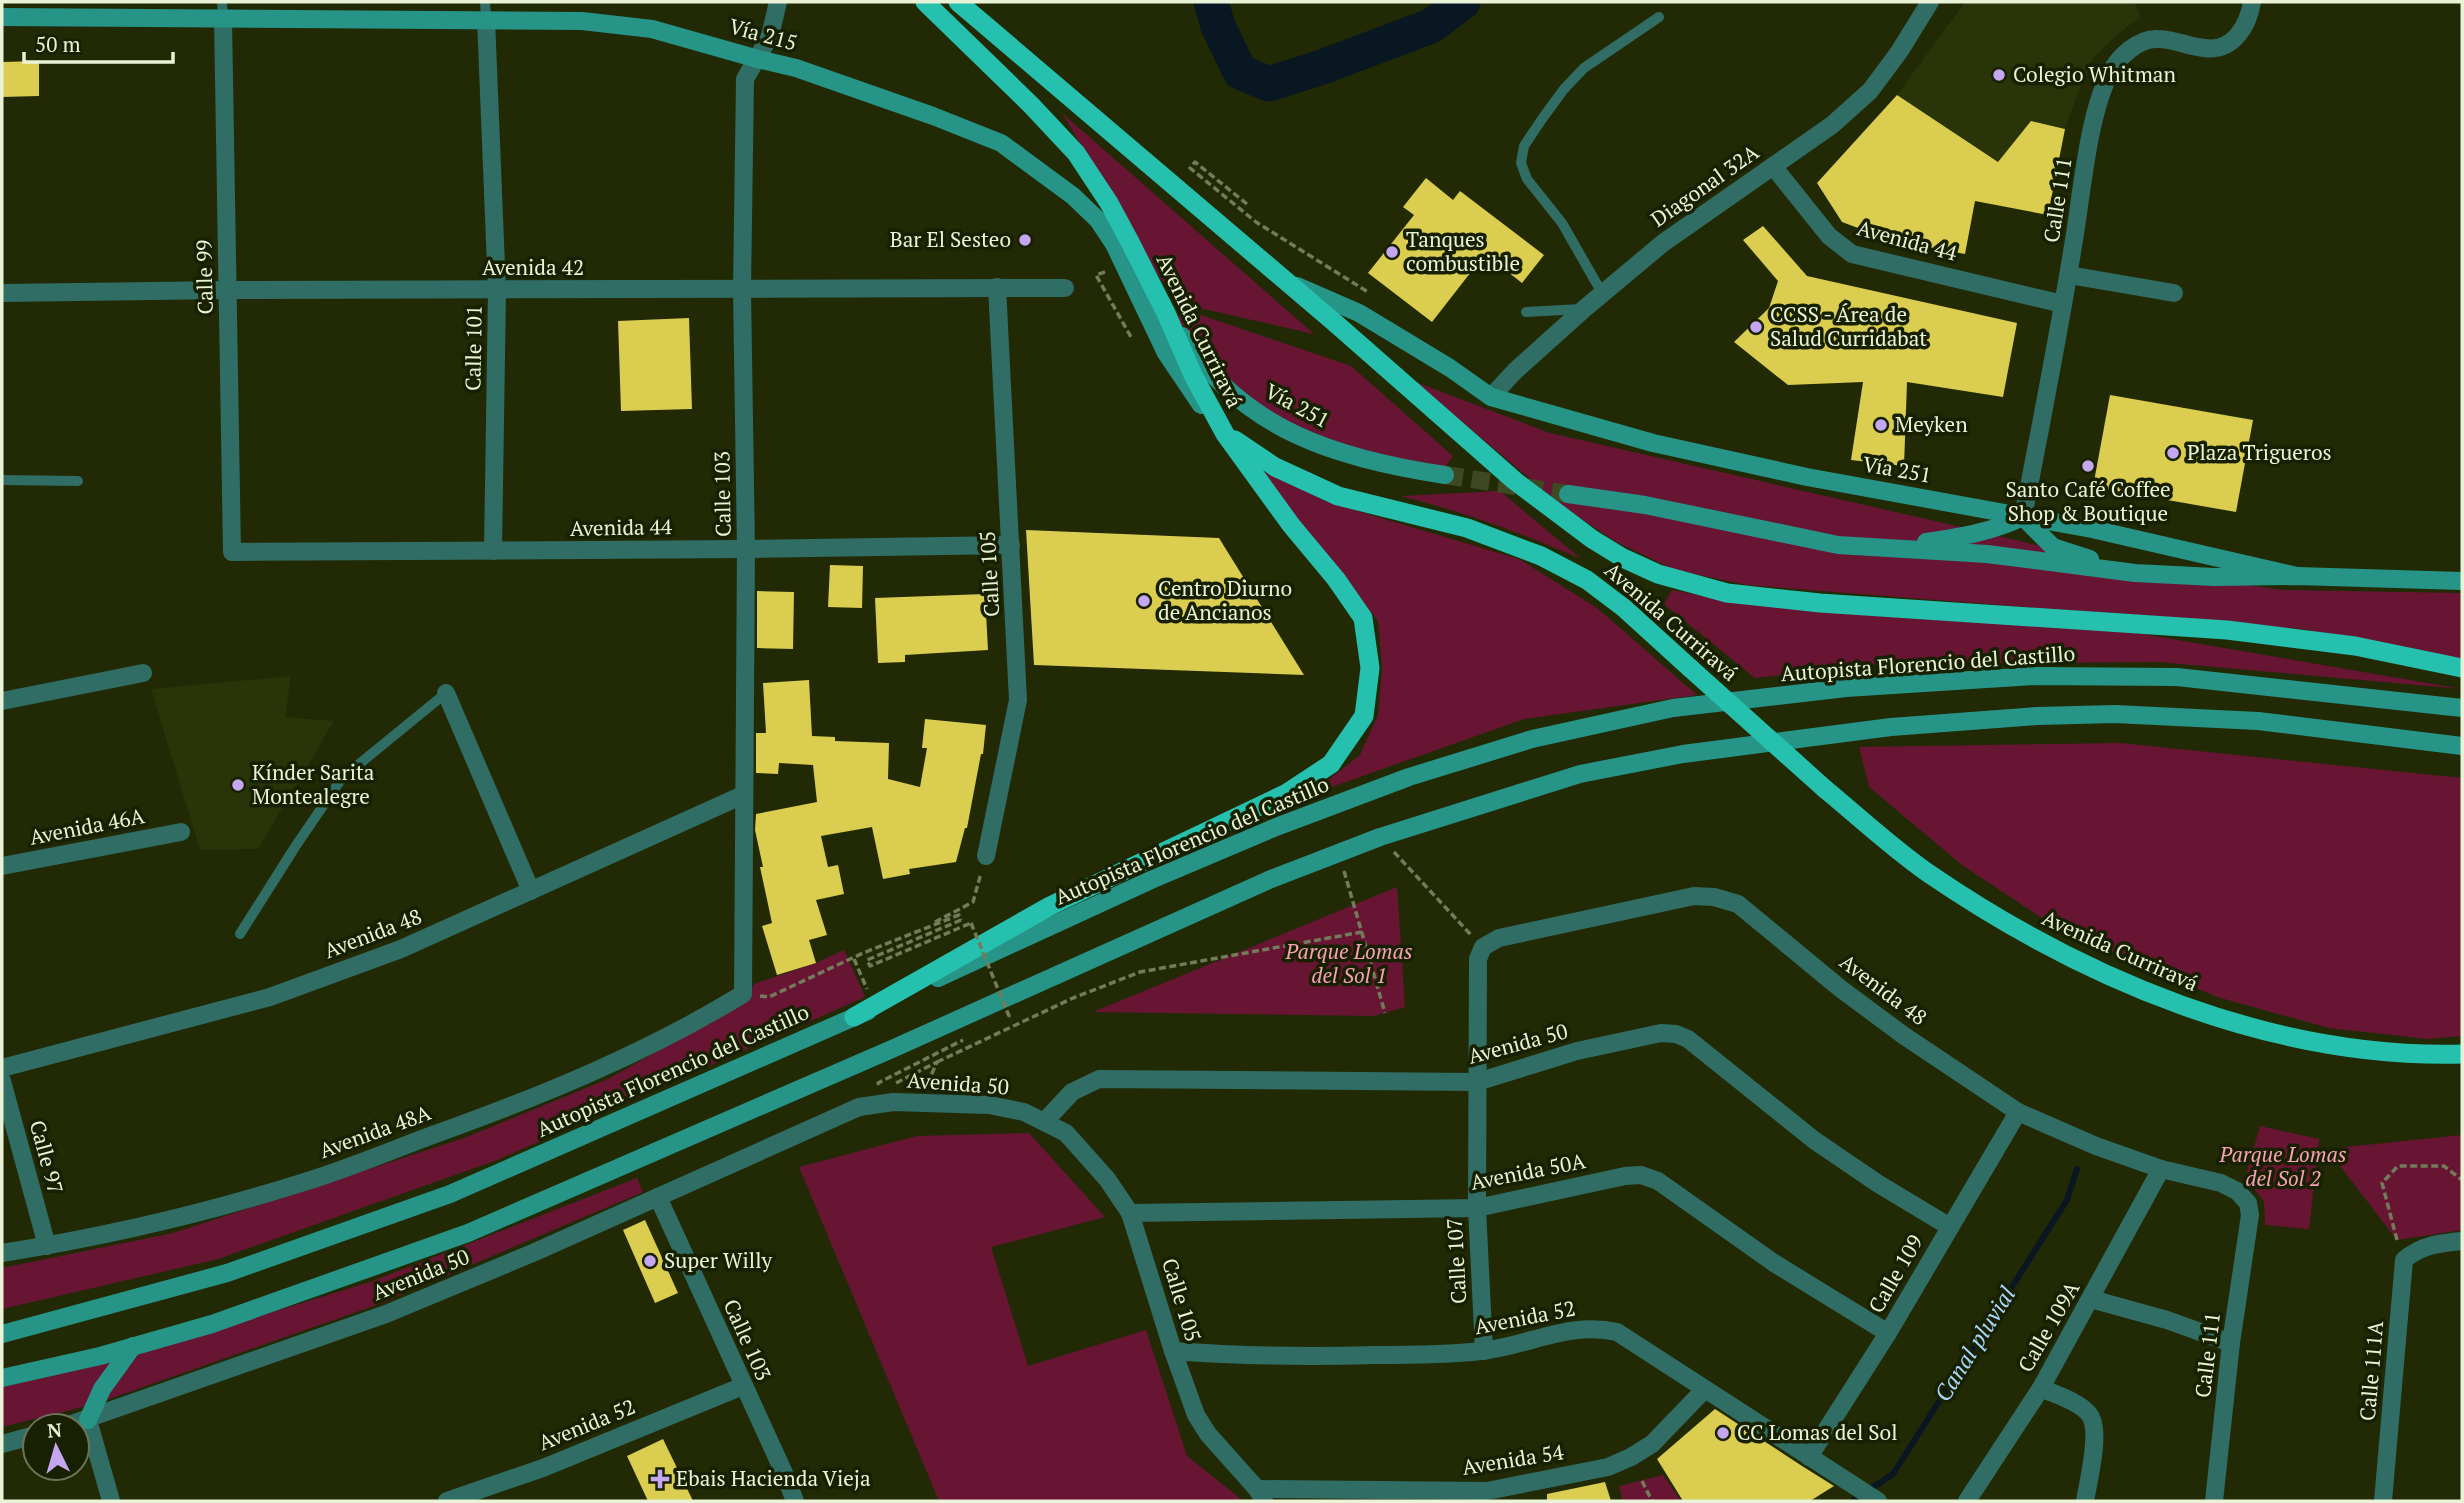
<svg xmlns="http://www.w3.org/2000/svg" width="2464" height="1503" font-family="'PT Serif',serif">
  <rect width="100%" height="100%" fill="#212a05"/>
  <g fill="#293408">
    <path d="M1965 2H2135L2140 17 2118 34 2094 57 2078 93 2065 129 2031 121 1998 162 1957 137 1897 95Z"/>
    <path d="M291 676 285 717 334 721 258 849 200 850 151 689Z"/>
  </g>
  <g fill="#681534">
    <path d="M1062 113 1314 334 1195 307 1179 297 1161 280Z"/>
    <path d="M1180 308 1351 366 1453 456 1444 469 1360 454 1273 420 1233 387 1178 320Z"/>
    <path d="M1413 381 1550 433 1974 530 2126 567 2283 590 2462 593V659L2302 629 1747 585 1675 570 1616 542 1565 508Z"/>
    <path d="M1251 465 1327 502 1519 559 1597 608 1697 695 1524 719 1309 795 1360 755 1378 715 1382 667 1378 621Z"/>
    <path d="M1500 491 1581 559C1522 533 1463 512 1401 496Z"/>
    <path d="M1672 590 1736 602 2137 633 2462 689 2158 662 1877 664 1755 678 1664 604Z"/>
    <path d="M2120 743 2462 778V1036L2428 1039 2329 1028 2217 997 2054 926 1962 865 1869 787 1859 747Z"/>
    <path d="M1397 887 1405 1007 1373 1016 1093 1012Z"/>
    <path d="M844 950 865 997 497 1160 218 1259 2 1309V1268L173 1233 464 1138 608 1079 740 1005 754 984 816 963Z"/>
    <path d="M2260 1126 2319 1139 2309 1229 2265 1225 2264 1201 2245 1178Z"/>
    <path d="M1029 1133 1105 1217 991 1247 1028 1366 1146 1330 1187 1456 1242 1500 939 1501 799 1167 917 1136Z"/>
    <path d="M2462 1135V1230L2397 1240 2327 1149Z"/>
    <path d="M637 1178 643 1192 379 1304 95 1404 2 1427V1387L107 1363 370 1282Z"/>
    <path d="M1663 1475 1681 1501H1623L1619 1486Z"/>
  </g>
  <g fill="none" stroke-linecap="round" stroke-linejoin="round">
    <path stroke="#091722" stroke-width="6" d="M1852 1501 1893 1474 2067 1200 2077 1169"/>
    <path stroke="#091722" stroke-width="35" d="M1211 2 1218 26 1240 72 1269 84 1322 67 1431 26 1463 2"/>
  </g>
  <g fill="#dbcd50">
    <path d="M39 61V96L2 97V62Z"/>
    <path d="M1897 95 1998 162 2031 121 2065 129 2048 215 1975 201 1965 254 1890 240 1842 222 1817 183Z"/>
    <path d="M1426 178 1453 200 1460 191 1544 255 1522 283 1485 254 1432 322 1368 273 1414 215 1403 207Z"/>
    <path d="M1763 226 1807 276 2017 323 2003 397 1907 382 1904 466 1851 460 1863 382 1788 385 1734 342 1769 308 1778 281 1743 240Z"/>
    <path d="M689 318 692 409 621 411 618 321Z"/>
    <path d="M2110 395 2253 420 2236 512 2093 487Z"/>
    <path d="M1026 530 1219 538 1304 675 1034 665Z"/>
    <path d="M830 565 863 566 862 608 828 607Z"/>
    <path d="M757 591 794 592 793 649 757 648Z"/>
    <path d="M985 594 988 650 905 655V662L878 663 875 598Z"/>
    <path d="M809 680 812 736 835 737V741L889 743 888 779 920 787 927 748H922L925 719 986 725 983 754H981L967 828H965L956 862 909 869 910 874 883 879 872 827 821 836 828 867 838 865 844 894 816 900 827 935 809 940 816 963 777 975 762 926 772 923 760 867H763L755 830 756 814 817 802 813 765 779 763 778 774 756 773V733H766L763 683Z"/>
    <path d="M645 1220 678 1293 655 1303 623 1230Z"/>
    <path d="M1715 1409 1802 1466 1834 1486 1810 1501H1683L1657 1459Z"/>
    <path d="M663 1439 693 1501H648L627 1456Z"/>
    <path d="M1605 1482 1611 1501H1547V1494Z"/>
  </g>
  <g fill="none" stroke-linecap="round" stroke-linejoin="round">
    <path stroke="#3f4825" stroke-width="18" stroke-dasharray="18 9" stroke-linecap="butt" d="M1445 475 1568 494"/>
    <g stroke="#727b5a" stroke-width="3.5" stroke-dasharray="7 3.5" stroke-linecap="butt">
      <path d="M1247 204 1195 162 1190 168 1256 222 1368 292"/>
      <path d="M1105 272 1096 275 1131 337"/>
      <path d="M1394 852 1472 936"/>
      <path d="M1344 871 1385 1013"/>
      <path d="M961 920 867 960 870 966 971 923"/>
      <path d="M935 922 973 902 981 873"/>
      <path d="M854 959 867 989"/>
      <path d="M760 996 769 997 863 953 959 915 961 920"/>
      <path d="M937 1062 1073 998 1140 972 1362 932"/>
      <path d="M896 1083 937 1062 926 1087"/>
      <path d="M879 1085 878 1083 963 1040"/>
      <path d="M2397 1240 2382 1183 2398 1166H2444L2462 1180"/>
      <path d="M1642 1481 1652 1501"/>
    </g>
    <g stroke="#306d64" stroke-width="10">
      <path d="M222 2 223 19"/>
      <path d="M485 2 486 19"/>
      <path d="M1602 293 1562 223 1527 179 1521 163 1524 146 1542 119 1564 89 1584 68 1659 17"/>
      <path d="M1526 312 1581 309"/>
      <path d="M2 480 78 481"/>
      <path d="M240 934 295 847 342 778 446 693"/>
    </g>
    <g stroke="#306d64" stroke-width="18">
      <path d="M223 19 232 552 746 549 1011 545"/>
      <path d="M486 19 497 291 493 551"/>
      <path d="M1773 166 1829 236 1852 254 2063 304"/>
      <path d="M2069 275 2174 293"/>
      <path d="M2 293 228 290 1065 288"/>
      <path d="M2023 517C2041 425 2059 333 2074 240 2082 192 2088 117 2109 75 2118 57 2138 38 2158 39 2174 39 2189 47 2205 48 2233 52 2248 26 2252 2"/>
      <path d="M446 693 531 891"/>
      <path d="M2 701 143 673"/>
      <path d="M986 856 1018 700 997 287"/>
      <path d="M2 866 181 832"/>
      <path d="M2 1068 270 997 401 949 743 795"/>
      <path d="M2 1081 47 1246"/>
      <path d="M1045 1121 1072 1092 1099 1079 1477 1082 1577 1051 1661 1033 1676 1034 1688 1039 1814 1140 1877 1183 1950 1227"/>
      <path d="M658 1197 784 1473 795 1501"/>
      <path d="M1130 1213 1477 1208 1625 1176 1641 1175 1658 1181 1774 1263 1888 1333"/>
      <path d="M2 1253C103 1237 203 1214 301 1183 345 1170 387 1152 430 1136 539 1097 645 1054 743 994L746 549 742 290 745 79 770 36 778 2"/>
      <path d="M2091 1299 2167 1320 2231 1343"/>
      <path d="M1173 1351C1240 1356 1307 1357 1375 1355 1410 1355 1446 1355 1481 1351 1527 1346 1570 1321 1617 1332L1878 1501"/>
      <path d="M1484 1351 1477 1208 1478 959 1483 947 1499 938 1694 896 1714 897 1738 904 1841 989 1903 1035 2018 1112 2096 1146 2161 1169 2221 1183 2237 1191 2248 1203 2250 1215 2231 1343 2214 1501"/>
      <path d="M2041 1388C2056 1395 2078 1401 2089 1414 2102 1429 2088 1482 2085 1501"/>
      <path d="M88 1420 111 1501"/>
      <path d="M66 1426 386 1314 535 1252 859 1107 893 1102 989 1105 1024 1112 1066 1133 1107 1179 1130 1213 1173 1351 1196 1415 1208 1434 1257 1489 1264 1501"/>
      <path d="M2 1444 35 1435"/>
      <path d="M1809 1457 1888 1333 2018 1112"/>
      <path d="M1257 1489 1487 1491 1608 1467 1631 1457 1652 1444 1704 1390"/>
      <path d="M447 1501 543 1468 743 1386"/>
      <path d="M1967 1501 2041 1388 2161 1169"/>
      <path d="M2383 1501 2404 1260C2421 1245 2440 1243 2462 1241"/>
    </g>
    <path stroke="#306d64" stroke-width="18" d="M1491 397 1515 371 1584 309 1663 243 1832 125 1870 91 1899 52 1930 2"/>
    <g stroke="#269587" stroke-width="18">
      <path d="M2 17 582 21 652 29 758 59 796 68 933 116 1001 143 1073 196 1098 220 1114 244 1166 353 1201 405"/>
      <path d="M1297 286 1359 313 1450 368 1491 397 1653 443 1807 477 2092 529 2297 576"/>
      <path d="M1182 336C1245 431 1338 459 1445 475"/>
      <path d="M1568 494 1645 505 1838 545 1987 554 2135 573 2214 577 2297 576 2462 581"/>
      <path d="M2023 517 2053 547 2090 559"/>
      <path d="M1926 542C1960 537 1992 532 2023 517"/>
      <path d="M938 978 1151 880 1276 827 1409 777 1532 739 1673 708 1846 688 2034 676 2177 677 2462 708"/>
      <path d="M2 1334 227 1273 450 1194 868 1011"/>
      <path d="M2 1378 100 1356 212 1324 468 1233 892 1049 1271 879 1380 837 1580 774 1683 754 1891 727 2037 716 2115 714 2258 721 2462 746"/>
      <path d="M88 1420 102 1389 133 1346"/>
    </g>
    <g stroke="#25c0ae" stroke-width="19">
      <path d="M958 2 1334 322 1515 481 1592 539 1623 558 1658 574 1727 593 1820 603 2227 630 2355 646 2462 668"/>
      <path d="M1235 440 1275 467 1338 496 1467 528 1541 556 1587 580 1624 608 1690 668"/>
      <path d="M1825 789C1859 817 1892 848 1928 873 2083 979 2271 1059 2462 1054"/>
      <path d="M854 1017 1050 906 1287 793 1331 764 1364 716 1370 668 1363 618 1336 579 1291 525 1225 434 1193 375 1166 313 1130 242 1109 203 1076 153 1031 105 925 2"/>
    </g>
    <path stroke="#727b5a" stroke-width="3.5" stroke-dasharray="7 3.5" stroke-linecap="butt" d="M971 923 1009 1016 1008 1017"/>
    <path stroke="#25c0ae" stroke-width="19" d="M1690 668 1825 789"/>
  </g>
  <g fill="#c5a7f1" stroke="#172000" stroke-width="2.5">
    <circle cx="1999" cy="75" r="7"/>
    <circle cx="1025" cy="240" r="7"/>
    <circle cx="1392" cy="252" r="7"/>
    <circle cx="1756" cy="327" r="7"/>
    <circle cx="1881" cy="425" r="7"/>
    <circle cx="2173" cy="453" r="7"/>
    <circle cx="2088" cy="466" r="7"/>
    <circle cx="1144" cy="601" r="7"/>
    <circle cx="238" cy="785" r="7"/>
    <circle cx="650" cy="1261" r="7"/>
    <circle cx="1723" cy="1433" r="7"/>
    <path d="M656.5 1468.5h7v7h7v7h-7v7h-7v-7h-7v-7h7z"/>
  </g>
  <g text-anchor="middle" stroke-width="7" stroke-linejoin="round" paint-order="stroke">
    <g font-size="21" fill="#eaf3d8" stroke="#172000">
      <text transform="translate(763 35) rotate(15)" y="7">Vía 215</text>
      <text transform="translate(1705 186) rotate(-35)" y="7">Diagonal 32A</text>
      <text transform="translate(2058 200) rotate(-81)" y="7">Calle 111</text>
      <text transform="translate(1907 241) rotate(15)" y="7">Avenida 44</text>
      <text x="533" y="275">Avenida 42</text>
      <text transform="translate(205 277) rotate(-91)" y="7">Calle 99</text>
      <text transform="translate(1199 331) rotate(64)" y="7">Avenida Curriravá</text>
      <text transform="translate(474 348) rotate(-89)" y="7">Calle 101</text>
      <text transform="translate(1297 406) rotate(28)" y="7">Vía 251</text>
      <text transform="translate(1897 470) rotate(10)" y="7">Vía 251</text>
      <text transform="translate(723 494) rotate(-91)" y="7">Calle 103</text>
      <text transform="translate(621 528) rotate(-1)" y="7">Avenida 44</text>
      <text transform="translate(990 574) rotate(-93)" y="7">Calle 105</text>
      <text transform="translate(1671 622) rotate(41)" y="7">Avenida Curriravá</text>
      <text transform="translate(1928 664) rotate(-4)" y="7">Autopista Florencio del Castillo</text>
      <text transform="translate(87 827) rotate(-11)" y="7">Avenida 46A</text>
      <text transform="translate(1192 841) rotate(-23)" y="7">Autopista Florencio del Castillo</text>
      <text transform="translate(373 934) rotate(-21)" y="7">Avenida 48</text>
      <text transform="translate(2120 951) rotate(24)" y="7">Avenida Curriravá</text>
      <text transform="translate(1883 990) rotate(37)" y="7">Avenida 48</text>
      <text transform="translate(1518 1044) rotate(-15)" y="7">Avenida 50</text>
      <text transform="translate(673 1071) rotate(-24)" y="7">Autopista Florencio del Castillo</text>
      <text transform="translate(958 1084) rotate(4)" y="7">Avenida 50</text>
      <text transform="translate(375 1132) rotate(-20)" y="7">Avenida 48A</text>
      <text transform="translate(46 1157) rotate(75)" y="7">Calle 97</text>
      <text transform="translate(1528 1172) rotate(-11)" y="7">Avenida 50A</text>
      <text transform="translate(1457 1261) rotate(-93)" y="7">Calle 107</text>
      <text transform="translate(1896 1274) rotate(-60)" y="7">Calle 109</text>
      <text transform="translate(421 1275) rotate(-22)" y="7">Avenida 50</text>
      <text transform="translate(1181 1300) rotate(73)" y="7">Calle 105</text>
      <text transform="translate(1525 1318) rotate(-11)" y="7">Avenida 52</text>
      <text transform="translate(2049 1327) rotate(-60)" y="7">Calle 109A</text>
      <text transform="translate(747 1340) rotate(66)" y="7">Calle 103</text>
      <text transform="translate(2208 1355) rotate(-83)" y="7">Calle 111</text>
      <text transform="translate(2372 1371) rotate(-85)" y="7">Calle 111A</text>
      <text transform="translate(587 1425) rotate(-22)" y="7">Avenida 52</text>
      <text transform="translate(1513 1460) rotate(-9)" y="7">Avenida 54</text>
    </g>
    <g font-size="21" fill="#eaf3d8" stroke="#172000" text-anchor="start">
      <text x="2013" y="82">Colegio Whitman</text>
      <text x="1011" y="247" text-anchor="end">Bar El Sesteo</text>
      <text x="1406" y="247">Tanques<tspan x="1406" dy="24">combustible</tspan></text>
      <text x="1770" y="322">CCSS - Área de<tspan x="1770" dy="24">Salud Curridabat</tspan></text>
      <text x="1895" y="432">Meyken</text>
      <text x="2187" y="460">Plaza Trigueros</text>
      <text x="2088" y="497" text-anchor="middle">Santo Café Coffee<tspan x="2088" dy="24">Shop &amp; Boutique</tspan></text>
      <text x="1158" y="596">Centro Diurno<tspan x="1158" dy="24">de Ancianos</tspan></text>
      <text x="252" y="780">Kínder Sarita<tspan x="252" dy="24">Montealegre</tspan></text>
      <text x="664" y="1268">Super Willy</text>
      <text x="1737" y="1440">CC Lomas del Sol</text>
      <text x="676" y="1486">Ebais Hacienda Vieja</text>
    </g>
    <g font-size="21" font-style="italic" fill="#f7a1b7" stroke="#172000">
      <text x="1349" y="959">Parque Lomas<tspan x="1349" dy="24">del Sol 1</tspan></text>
      <text x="2283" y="1162">Parque Lomas<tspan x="2283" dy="24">del Sol 2</tspan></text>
    </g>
    <g font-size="23" font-style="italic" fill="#a9d7fb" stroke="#172000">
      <text transform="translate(1975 1344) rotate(-58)" y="8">Canal pluvial</text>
    </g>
  </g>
  <rect width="2464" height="1503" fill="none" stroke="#eaf3d8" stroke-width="7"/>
  <g transform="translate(56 1447) rotate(355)"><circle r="33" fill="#172000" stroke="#6b7456" stroke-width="2"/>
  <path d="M0-5L12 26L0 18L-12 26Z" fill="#c5a7f1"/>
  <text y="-10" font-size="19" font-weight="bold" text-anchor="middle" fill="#eaf3d8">N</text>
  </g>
  <path d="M24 52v10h149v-10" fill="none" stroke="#eaf3d8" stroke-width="3.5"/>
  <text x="35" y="52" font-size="21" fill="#eaf3d8" stroke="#172000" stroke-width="5" paint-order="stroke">50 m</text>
</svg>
